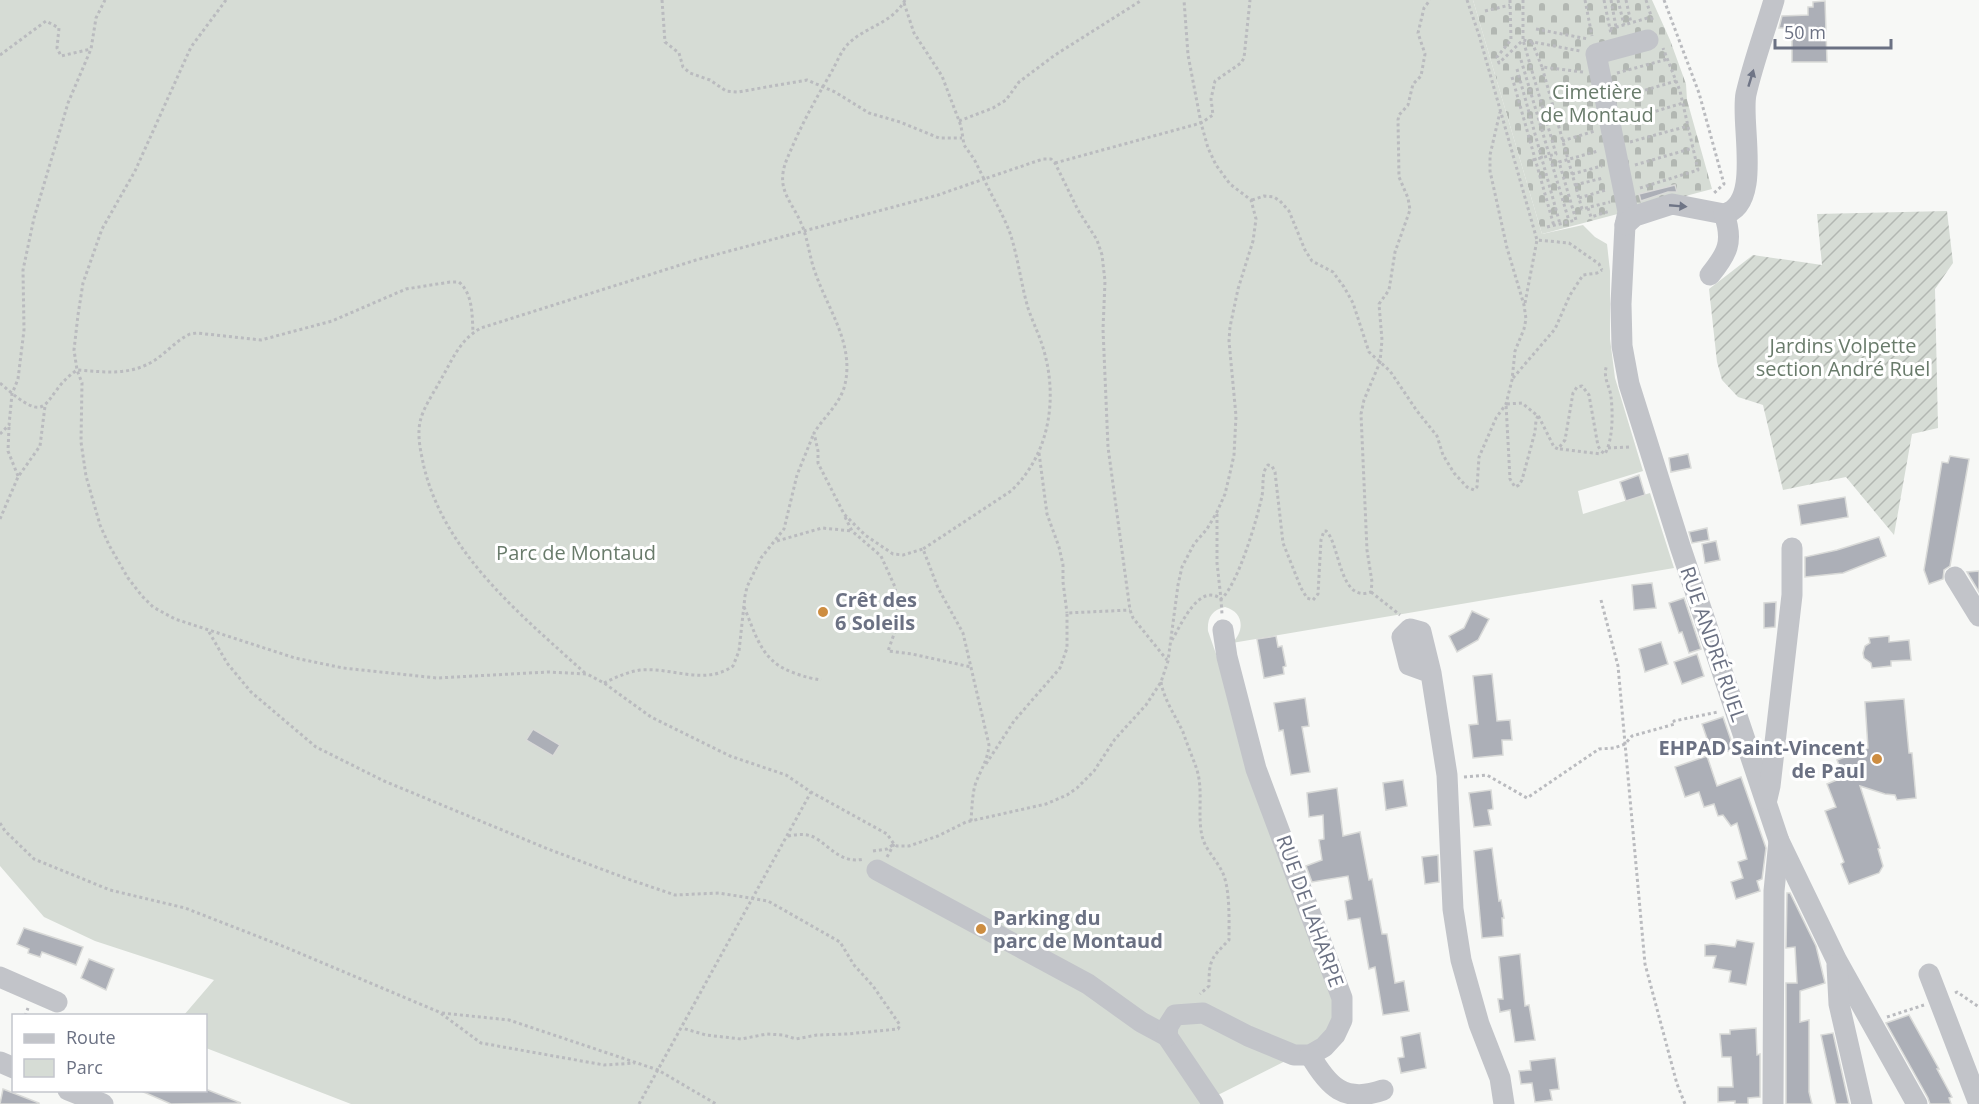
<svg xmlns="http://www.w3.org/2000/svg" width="1979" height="1104" font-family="'Open Sans',sans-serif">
  <defs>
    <pattern id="cemetery-stones" width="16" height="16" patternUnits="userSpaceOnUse" patternTransform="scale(1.5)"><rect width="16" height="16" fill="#d6dcd5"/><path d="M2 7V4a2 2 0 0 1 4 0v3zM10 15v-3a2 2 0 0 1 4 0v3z" fill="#b2b7b2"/></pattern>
    <pattern id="garden-furrows" width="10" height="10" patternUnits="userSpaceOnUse" patternTransform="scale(1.5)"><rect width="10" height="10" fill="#d6dcd5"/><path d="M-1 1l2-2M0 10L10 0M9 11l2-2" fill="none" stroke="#b2b7b2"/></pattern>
  </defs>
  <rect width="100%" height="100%" fill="#f7f8f6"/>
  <path fill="url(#cemetery-stones)" d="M1473 0H1652L1670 40 1686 84 1687 100 1712 189 1542 234Z"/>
  <path fill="#d6dcd5" d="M0 0H1473L1542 234 1583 225 1595 237 1607 244 1610 271V339L1615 378 1643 471 1578 491 1583 514 1650 493 1674 568 1232 643C1245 631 1244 612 1225 607 1212 610 1207 618 1208 631L1333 989 1334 1022 1317 1045 1210 1099 1203 1104H351L206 1048V1016L184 1015 214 980 95 941 44 917 0 866Z"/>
  <path fill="url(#garden-furrows)" d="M1947 211 1953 263 1935 289 1938 428 1912 434 1894 535 1846 477 1783 490 1763 405 1738 397 1722 380 1717 362 1709 289 1753 255 1822 265 1817 214Z"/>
  <g fill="#acafb7" stroke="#d9dad8" stroke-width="1.5">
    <path d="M1825 1 1827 62H1792V28H1779L1782 16 1808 15V7H1813V2Z"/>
    <path d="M1675 185 1677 192H1668L1641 201 1639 194Z"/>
    <path d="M1688 454 1691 468 1671 472 1669 458Z"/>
    <path d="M1950 456 1969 459 1950 566 1944 570 1943 579 1929 584 1924 570 1942 462 1948 463Z"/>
    <path d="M1639 475 1645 495 1626 501 1620 482Z"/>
    <path d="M1845 497 1848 517 1801 525 1798 505Z"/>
    <path d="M1707 528 1709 540 1692 543 1689 532Z"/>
    <path d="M1879 537 1886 556 1843 573 1805 577V557L1837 550Z"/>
    <path d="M1716 541 1720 560 1705 563 1702 544Z"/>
    <path d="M1979 571V592L1967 572Z"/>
    <path d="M1652 583 1656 608 1634 610 1632 585Z"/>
    <path d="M1684 598 1701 649 1689 653 1682 632 1679 633 1669 603Z"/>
    <path d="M1776 602 1775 627 1764 628V603Z"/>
    <path d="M1472 611 1489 619 1478 640 1457 652 1449 636 1464 628Z"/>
    <path d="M1276 636 1278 647 1282 646 1286 666 1283 667 1284 674 1264 678 1257 639Z"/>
    <path d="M1889 636V642L1909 640 1911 660 1891 661V666L1872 668 1871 663 1864 658 1863 653 1865 646 1870 643 1869 638Z"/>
    <path d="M1661 642 1668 664 1645 672 1639 649Z"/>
    <path d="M1697 654 1704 676 1682 684 1674 662Z"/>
    <path d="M1492 674 1497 721 1510 720 1512 740H1502L1503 755 1473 758 1469 725 1478 724 1473 676Z"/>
    <path d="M1305 698 1309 726 1302 727 1310 772 1291 775 1283 730 1279 731 1274 703Z"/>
    <path d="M1904 699 1909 753H1912L1916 798 1897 800 1895 795 1885 794 1860 786 1880 848 1878 849 1883 866 1879 873 1849 884 1841 864 1844 862 1825 811 1836 807 1827 784 1844 777 1837 760 1868 748 1865 702Z"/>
    <path d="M1723 717 1734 749 1713 756 1702 724Z"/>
    <path d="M533 729 560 745 553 756 526 740Z"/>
    <path d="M1707 756 1717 786 1741 777 1766 848 1762 879 1757 881 1760 891 1736 899 1731 882 1743 878 1738 862 1747 859 1737 823 1731 826 1723 815 1718 816 1714 804 1704 807 1699 792 1685 797 1675 767Z"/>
    <path d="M1403 780 1407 806 1386 810 1383 783Z"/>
    <path d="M1337 788 1343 836 1360 832 1369 880 1372 879 1382 934H1387L1395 983 1404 981 1409 1011 1383 1015 1375 967 1369 969 1360 918 1348 920 1345 901 1352 899 1348 876 1312 882 1306 866 1322 860 1319 840 1324 839 1323 815 1309 817 1307 793Z"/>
    <path d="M1491 790 1493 809 1488 810 1491 825 1474 827 1469 793Z"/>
    <path d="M1492 848 1499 901 1501 900 1504 918H1502L1503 936 1482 938 1474 851Z"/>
    <path d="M1438 855 1439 882 1425 884 1422 857Z"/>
    <path d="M1787 893H1790L1816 946 1825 983 1800 991V1022L1809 1020V1092L1812 1104H1786V983H1797L1795 947 1786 948Z"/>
    <path d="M24 928 83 947 76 965 42 952 40 957 28 953 29 949 17 944Z"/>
    <path d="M1737 940 1754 943 1746 985 1729 982 1731 971 1713 968 1716 956H1705V945L1713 944 1735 947Z"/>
    <path d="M1520 954 1525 1006 1529 1005 1535 1040 1515 1042 1510 1010 1500 1012 1498 999H1503L1499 957Z"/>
    <path d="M89 959 114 969 106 990 81 978Z"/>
    <path d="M1909 1015 1939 1069H1937L1952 1097 1949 1098 1951 1104H1930L1928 1098 1886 1023Z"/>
    <path d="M1756 1028 1757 1055 1760 1054V1097L1748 1098V1104H1735V1101L1718 1102V1087H1733L1731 1057H1722L1720 1034H1730V1030Z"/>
    <path d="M1420 1033 1426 1068 1401 1073 1398 1058 1404 1057 1401 1037Z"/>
    <path d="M1833 1033 1849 1104H1836L1821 1035Z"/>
    <path d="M1555 1058 1559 1089 1550 1090 1552 1100 1535 1102 1532 1083 1521 1084 1519 1071 1531 1070 1530 1061Z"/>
    <path d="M3 1089 39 1103V1104H0Z"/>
    <path d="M139 1090H208L241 1103 171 1104Z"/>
  </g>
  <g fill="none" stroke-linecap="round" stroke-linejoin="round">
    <g stroke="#babbbf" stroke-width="3" stroke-dasharray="3 3" stroke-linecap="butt">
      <path d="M226 0 191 47 135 171 102 229 83 283 78 315 74 350 77 370 82 383 81 442 86 476 100 525 109 545 128 578 142 596 153 607 175 619 295 658 343 668 437 678 548 672 587 674 604 683 651 717 730 756 786 775 811 792 887 834 894 844 897 846H909L938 836 966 822 1046 804 1067 795 1077 788 1094 771 1115 739 1146 705 1161 682 1168 661 1178 585 1182 567 1194 544 1207 529 1217 512 1225 494 1230 473 1234 455 1236 416 1229 341 1230 327 1238 289 1253 241 1256 219 1251 200 1230 184 1216 165 1208 148 1201 123 1188 55 1184 0"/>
      <path d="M662 0 665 42 679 53 683 67 690 73 710 80 726 91 738 92 807 80 835 92 869 113 900 122 939 138H962"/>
      <path d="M905 0C892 24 866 26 848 44 841 51 837 62 832 71 817 97 802 123 790 152 787 159 784 165 783 173 780 193 794 206 801 223 808 238 809 256 815 272 828 310 856 346 844 388 838 406 823 418 814 433L818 451V463L844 514 865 535 893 554 903 555 923 549 938 588 963 633 989 745C988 759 981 770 976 782 972 794 972 808 971 821"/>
      <path d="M1467 0 1479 35 1537 240 1569 243 1599 264 1602 270"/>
      <path d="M1510 0 1511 40 1497 57 1499 63 1523 40 1580 51"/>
      <path d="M1523 0V40L1556 154 1529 161"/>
      <path d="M1585 0 1592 36"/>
      <path d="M1604 0 1611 34"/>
      <path d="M1611 0 1616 27"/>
      <path d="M1618 0 1624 25"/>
      <path d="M1626 0 1631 23"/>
      <path d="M1646 0 1653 22"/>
      <path d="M1664 0 1699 93 1724 184 1713 194"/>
      <path d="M904 3 914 33 942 76 961 126 964 145 974 159 984 179 1043 159H1051L1055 163 1078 210 1097 240 1102 255 1105 281 1103 329 1108 447 1130 610 1133 618 1167 660"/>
      <path d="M1485 11 1510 5"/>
      <path d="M1536 29 1588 39"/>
      <path d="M1610 29 1651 17"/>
      <path d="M1532 42 1542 67"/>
      <path d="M0 55 46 21 59 28 57 48 61 56 91 49"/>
      <path d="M1521 60 1569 221"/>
      <path d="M1517 69 1560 224"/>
      <path d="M1583 72 1542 67 1582 209 1610 202"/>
      <path d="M1617 73 1668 59"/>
      <path d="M1512 77 1554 226"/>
      <path d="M1622 97 1676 81"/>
      <path d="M1627 120 1683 103"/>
      <path d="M959 121 993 108 1006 100 1019 82 1055 55 1142 0"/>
      <path d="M1562 141 1595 131"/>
      <path d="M1630 142 1688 126"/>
      <path d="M1055 163 1201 123 1213 115 1211 99 1215 81 1241 63 1244 58 1250 0"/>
      <path d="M1635 165 1693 148"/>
      <path d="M1572 174 1602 166"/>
      <path d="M1575 185 1603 178"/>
      <path d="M1640 188 1698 170 1680 91 1663 48"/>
      <path d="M1579 198 1606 190"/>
      <path d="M1252 200 1264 196 1274 197 1280 201 1289 211 1305 250 1312 261 1333 272 1344 287 1353 303 1369 352 1390 371 1417 411 1437 436 1443 455 1454 473 1467 487 1474 490 1477 487 1479 457 1496 418 1506 404 1512 380 1515 351 1524 329 1526 319 1524 305 1507 248 1490 171V155L1500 112"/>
      <path d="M1588 208 1591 217 1610 211"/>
      <path d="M1547 227 1576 220 1559 162 1598 151"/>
      <path d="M1525 303 1537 240"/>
      <path d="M1513 378 1555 329 1570 295 1583 275 1597 273 1602 270"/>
      <path d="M0 383C55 432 39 396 77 370 105 372 131 376 155 360 167 352 177 340 190 334L197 333 261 340 332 321 406 289 450 282H459C473 294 472 315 473 332"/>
      <path d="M1538 416 1536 420 1535 432 1522 480 1519 485 1515 487 1510 479 1506 404 1522 403 1539 417 1554 447 1558 449 1565 440 1573 393 1577 387 1582 386 1589 395 1598 446 1601 451 1605 454C1613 439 1613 414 1611 397 1610 386 1602 377 1607 365"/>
      <path d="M9 427 8 451 18 476"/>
      <path d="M0 434 9 425 12 394 18 379 24 330 23 270 34 218 68 103 91 49 96 18 105 0"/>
      <path d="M1608 448 1630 447"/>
      <path d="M1560 449 1601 454"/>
      <path d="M1039 453 1047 514 1059 547 1063 565V582L1067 613"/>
      <path d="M1217 514V563L1221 599C1238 585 1257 519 1262 496 1264 486 1261 472 1268 465L1272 466 1275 472 1283 543 1301 588 1307 598 1313 600 1318 594 1321 540 1324 531H1326C1340 543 1339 604 1371 592L1372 582 1367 550 1361 414 1364 400 1380 362 1382 340 1379 304 1389 290 1395 252 1410 210 1408 198 1399 177 1398 120 1399 115 1408 105 1413 84 1421 76 1425 54 1418 33 1424 8 1430 0"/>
      <path d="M845 517 852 531 881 556 895 587 899 620 888 651 912 654 971 667"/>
      <path d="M0 519 18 477 40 446 45 406"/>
      <path d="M777 541 822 528 852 531"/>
      <path d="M1371 592 1400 615"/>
      <path d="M1601 600 1618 666 1645 964 1677 1084 1685 1104"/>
      <path d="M744 607C752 625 758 648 773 661 783 671 807 678 821 680"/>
      <path d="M209 632 227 663 251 692 316 747 384 781 548 849 628 879 675 895 719 893 768 901 840 942 854 965 873 986 900 1025 898 1029 847 1034 817 1035 796 1039 783 1035 767 1034 741 1039 706 1035 682 1028"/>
      <path d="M1172 640C1181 625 1199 582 1221 599L1222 614"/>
      <path d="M585 673C522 616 445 554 424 467 421 453 417 437 420 422 423 408 433 394 440 381 452 361 459 340 481 328L696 260 938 195 984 179C992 197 1003 214 1010 233 1018 257 1021 284 1028 308 1033 323 1040 336 1044 351 1058 400 1049 455 1011 491L923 549"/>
      <path d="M1161 682C1164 700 1175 715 1183 732 1187 744 1192 756 1196 767 1204 789 1197 813 1202 836 1205 850 1219 862 1224 876 1230 893 1229 921 1229 940 1211 958 1209 960 1209 986L1200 994"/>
      <path d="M604 683C616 677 628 672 640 670 672 667 705 686 733 666L739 651 745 596 747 587 761 558 784 529 797 475 814 433"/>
      <path d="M986 764 1014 721 1060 668 1067 648V613L1130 610"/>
      <path d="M1464 777 1487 775 1527 798 1599 749 1614 748 1625 744 1632 736 1675 724 1674 721 1718 712"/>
      <path d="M0 823 5 831 34 859 110 890 185 908 285 947 439 1012 481 1043 604 1065 635 1063"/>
      <path d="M788 836C798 834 808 833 817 839 832 849 843 864 864 859"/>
      <path d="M873 851 887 849 894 844"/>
      <path d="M887 857 894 844"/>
      <path d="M1955 993 1957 992 1979 1007"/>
      <path d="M442 1013 509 1020 658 1070 716 1104"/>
      <path d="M25 1016 28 1008"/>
      <path d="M1887 1017 1924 1005"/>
      <path d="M639 1104 811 792"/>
    </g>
    <g stroke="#c2c4c9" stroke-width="21">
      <path d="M1648 40 1596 54 1628 212 1625 225 1621 304 1622 346 1629 384 1680 546 1779 841 1837 961 1917 1104"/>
      <path d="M1625 225 1635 216 1672 204 1724 214C1763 205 1740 123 1746 94 1753 63 1765 31 1774 0"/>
      <path d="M1710 275C1727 254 1734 242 1724 214"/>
      <path d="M1955 577 1979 616"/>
      <path d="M1431 673 1409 665 1402 637 1410 629 1421 632 1431 673 1447 775 1453 909 1461 960 1479 1024 1500 1078 1504 1104"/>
      <path d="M1767 799 1770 786 1792 595V548"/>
      <path d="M877 870 1088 984 1141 1022 1167 1036 1213 1104"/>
      <path d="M1837 965 1839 1004 1862 1104"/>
      <path d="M1929 974 1979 1104"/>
      <path d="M0 977 57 1002"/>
      <path d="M1167 1036 1168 1026 1175 1015 1203 1013 1248 1036 1294 1055H1310L1324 1047 1335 1035 1342 1020V998L1256 769 1227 657 1223 630"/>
      <path d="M1310 1055C1328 1086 1344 1104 1383 1090"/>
      <path d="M0 1062 14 1068"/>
      <path d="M68 1090 103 1104"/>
      <path d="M1773 1104 1774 891 1779 841"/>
    </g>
  </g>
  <defs><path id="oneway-solid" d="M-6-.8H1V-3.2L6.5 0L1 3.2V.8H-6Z" transform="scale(1.5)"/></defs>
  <g fill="#6f7586">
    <use href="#oneway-solid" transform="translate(1751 78) rotate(-73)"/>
    <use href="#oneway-solid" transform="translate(1678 206) rotate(5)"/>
  </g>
  <g fill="#cd8d41" stroke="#fff" stroke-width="2">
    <circle cx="823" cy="612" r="6"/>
    <circle cx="1877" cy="759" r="6"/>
    <circle cx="981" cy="929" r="6"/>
  </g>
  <g text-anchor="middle" stroke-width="6" stroke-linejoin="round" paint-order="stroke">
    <g font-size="20" fill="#697b6b" stroke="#fff">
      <text x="1597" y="99">Cimetière<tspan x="1597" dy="23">de Montaud</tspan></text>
      <text x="1843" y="353">Jardins Volpette<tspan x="1843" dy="23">section André Ruel</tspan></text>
      <text x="576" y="560">Parc de Montaud</text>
    </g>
    <g font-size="20" font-weight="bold" fill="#6b7183" stroke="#fff" text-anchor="start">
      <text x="835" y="607">Crêt des<tspan x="835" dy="23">6 Soleils</tspan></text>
      <text x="1865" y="755" text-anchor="end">EHPAD Saint-Vincent<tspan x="1865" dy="23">de Paul</tspan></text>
      <text x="993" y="925">Parking du<tspan x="993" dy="23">parc de Montaud</tspan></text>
    </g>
    <g font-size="20" fill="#6b7183" stroke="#fff">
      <text transform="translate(1713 644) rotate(71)" y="7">RUE ANDRÉ RUEL</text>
      <text transform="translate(1310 911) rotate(70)" y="7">RUE DE LAHARPE</text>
    </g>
  </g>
  <rect x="12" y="1014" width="195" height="78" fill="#ffffff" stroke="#c4c6cd" stroke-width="1.5"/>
  <rect x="24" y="1034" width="30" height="9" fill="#c2c4c9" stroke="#c4c6cd" stroke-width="1.5"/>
  <text x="66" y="1044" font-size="18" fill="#6b7183">Route</text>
  <rect x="24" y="1059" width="30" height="18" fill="#d6dcd5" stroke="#c4c6cd" stroke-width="1.5"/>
  <text x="66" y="1074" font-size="18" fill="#6b7183">Parc</text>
  <path d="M1775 39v9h116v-9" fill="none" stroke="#6b7183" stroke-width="3"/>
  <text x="1784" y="39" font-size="18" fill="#6b7183" stroke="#ffffff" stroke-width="4.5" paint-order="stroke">50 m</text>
</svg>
